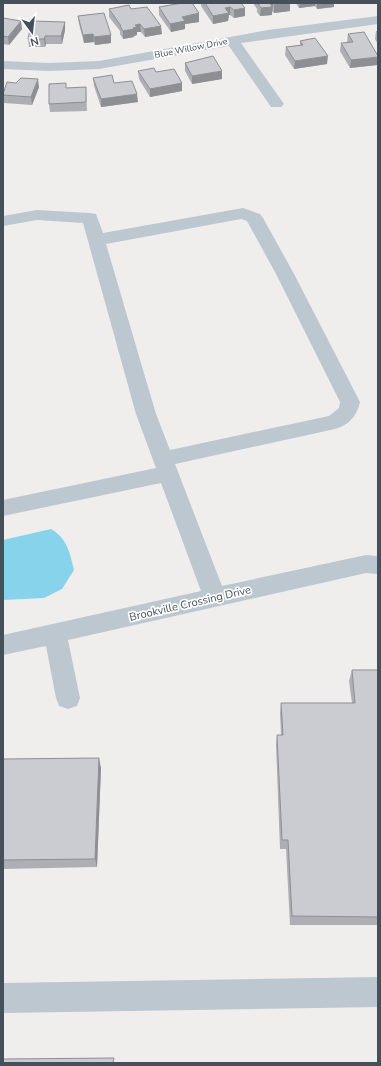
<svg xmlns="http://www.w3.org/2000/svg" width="381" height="1066" font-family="'Nunito Sans',sans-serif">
  <rect width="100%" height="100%" fill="#f0eded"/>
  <path fill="#87d3ec" d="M51 529C67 538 70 553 74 570L62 589 44 598 3 600V540Z"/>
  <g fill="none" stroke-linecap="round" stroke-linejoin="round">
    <g fill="#bdc7d0" fill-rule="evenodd">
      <path d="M378 16V24L241 43 284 104 281 107H271L229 46 99 69 49 71 3 69V61L49 63 99 61 268 30Z"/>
      <path d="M243 208 260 214 263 218 293 272 360 402C357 416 349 425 335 429L175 464 222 586 366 555 378 556V574L366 573 68 640 80 698 77 706 68 709 59 706 56 698 46 646 3 655V635L201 591 161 483 3 516V500L156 468 136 414 83 223 37 220 3 226V216L37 210 90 213 96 214 103 233ZM241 219 247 221 275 272 340 402 339 408 329 416 170 450 156 414 106 244Z"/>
      <path d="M378 977V1007L3 1013V983Z"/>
    </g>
  </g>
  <g fill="#aeafb5">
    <path d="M201 3H241L245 16 234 18 230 15H229L228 21 213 24 201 6Z"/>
    <path d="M253 3H290V11L274 13 272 11V15L260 16 257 12V9Z"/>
    <path d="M296 3H334V7L317 9 315 6 299 8Z"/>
    <path d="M159 7 199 22 185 24V29L171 32 159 15Z"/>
    <path d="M109 9H131L162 34 145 37 141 32H137V35L134 36V37L123 39 120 34V31L109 17Z"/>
    <path d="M78 16 111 43 95 45 94 42 84 43 79 24Z"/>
    <path d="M3 18 22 29 9 45 3 44Z"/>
    <path d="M65 22V30L62 44H46L45 47H29L28 39Z"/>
    <path d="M376 31H378V44L375 39Z"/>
    <path d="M348 34 377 65 350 68 340 51 341 43H347V42Z"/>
    <path d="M300 41 327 64 294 69 285 55 286 47 300 45Z"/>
    <path d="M185 63 222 79 192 84 185 71Z"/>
    <path d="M138 71 156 72 182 83V91L150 97 139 79Z"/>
    <path d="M93 78 114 83 138 102 101 107 94 86Z"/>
    <path d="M66 83V88L86 87 87 111 50 112 49 104Z"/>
    <path d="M39 87 32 105 4 103 3 94Z"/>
    <path d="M352 670H378V925H290L286 849H280L276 745 277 735H281L280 713 281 703H352L349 681Z"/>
    <path d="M3 759 101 768 97 867 3 869Z"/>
  </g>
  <g fill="#8d8f93">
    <path d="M270 3H273L272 15 260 16 261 8Z"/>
    <path d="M290 3V11L274 13V5Z"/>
    <path d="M300 3H315V6L299 8Z"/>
    <path d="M317 3H334V7L317 9Z"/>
    <path d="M349 3H361L349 4Z"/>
    <path d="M230 7V15H229L228 21 213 24V16L225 8Z"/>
    <path d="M245 8V16L234 18V10Z"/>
    <path d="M199 13V22L185 24V29L171 32 170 24 182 17Z"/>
    <path d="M21 21 22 29 9 45 8 37Z"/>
    <path d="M65 22V30L62 44 61 36Z"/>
    <path d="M140 24 141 32H137V35L134 36V37L123 39V31L133 28 135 25Z"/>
    <path d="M161 26 162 34 145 37 144 29Z"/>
    <path d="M93 34 94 42 84 43 83 35Z"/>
    <path d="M111 35V43L95 45 94 37Z"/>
    <path d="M45 36 46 44 45 47 44 39Z"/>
    <path d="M328 56 327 64 294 69 295 61Z"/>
    <path d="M378 57 377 65 350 68 351 60Z"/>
    <path d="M222 71V79L192 84V76Z"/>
    <path d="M38 79 39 87 32 105 31 97Z"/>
    <path d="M182 83V91L150 97V89Z"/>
    <path d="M137 94 138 102 101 107V99Z"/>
    <path d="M99 758 101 768 97 867 95 859Z"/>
  </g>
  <g fill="#caccd2" stroke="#8d8f93">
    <path d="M182 3H192L199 13 182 17 185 21 170 24 159 7Z"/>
    <path d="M205 3H241L245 8 234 10 230 7 225 8 229 13 213 16Z"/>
    <path d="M259 3H270L272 7 261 8 258 4H260Z"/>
    <path d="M273 3H289L274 5Z"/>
    <path d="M129 5 131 9 147 7 161 26 144 29 140 24 135 25 137 27 133 28 134 29 123 31 120 26H121L109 9Z"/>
    <path d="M104 13 111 35 94 37 93 34 83 35 78 16Z"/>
    <path d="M3 18 21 21 8 37 3 36Z"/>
    <path d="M32 21 65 22 61 36H45L44 39H28Z"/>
    <path d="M364 32 378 56V57L351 60 341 43 353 42 348 34Z"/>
    <path d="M315 38 328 56 295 61 286 47 303 45 300 41Z"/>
    <path d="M213 56 222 71 192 76 185 63Z"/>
    <path d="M154 68 156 72 174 69 182 83 150 89 138 71Z"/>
    <path d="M112 75 114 83 132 81 137 94 101 99 93 78Z"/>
    <path d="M21 78 38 79 31 97 3 95V94L7 82 16 83Z"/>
    <path d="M66 83V88L86 87V102L49 104V84Z"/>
    <path d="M352 670H378V917L292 916 288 840H282L277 735H283L281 703H355Z"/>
    <path d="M99 758 95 859 3 860V759Z"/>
    <path d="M114 1058 113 1063H3V1059Z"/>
  </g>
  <g text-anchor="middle" stroke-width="3.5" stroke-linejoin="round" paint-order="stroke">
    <g font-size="9" fill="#45505a" stroke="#fff">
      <text transform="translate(191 48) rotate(-11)" y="3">Blue Willow Drive</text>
    </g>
    <g font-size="11" fill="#45505a" stroke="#fff">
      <text transform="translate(190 603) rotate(-13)" y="4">Brookville Crossing Drive</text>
    </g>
  </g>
  <rect width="381" height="1066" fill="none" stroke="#45505a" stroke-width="8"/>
  <g transform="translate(32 32) rotate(165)" stroke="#ffffff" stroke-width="3" paint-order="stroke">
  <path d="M0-3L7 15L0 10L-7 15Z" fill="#45505a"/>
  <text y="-6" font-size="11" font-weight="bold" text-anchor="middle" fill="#45505a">N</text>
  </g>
</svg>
